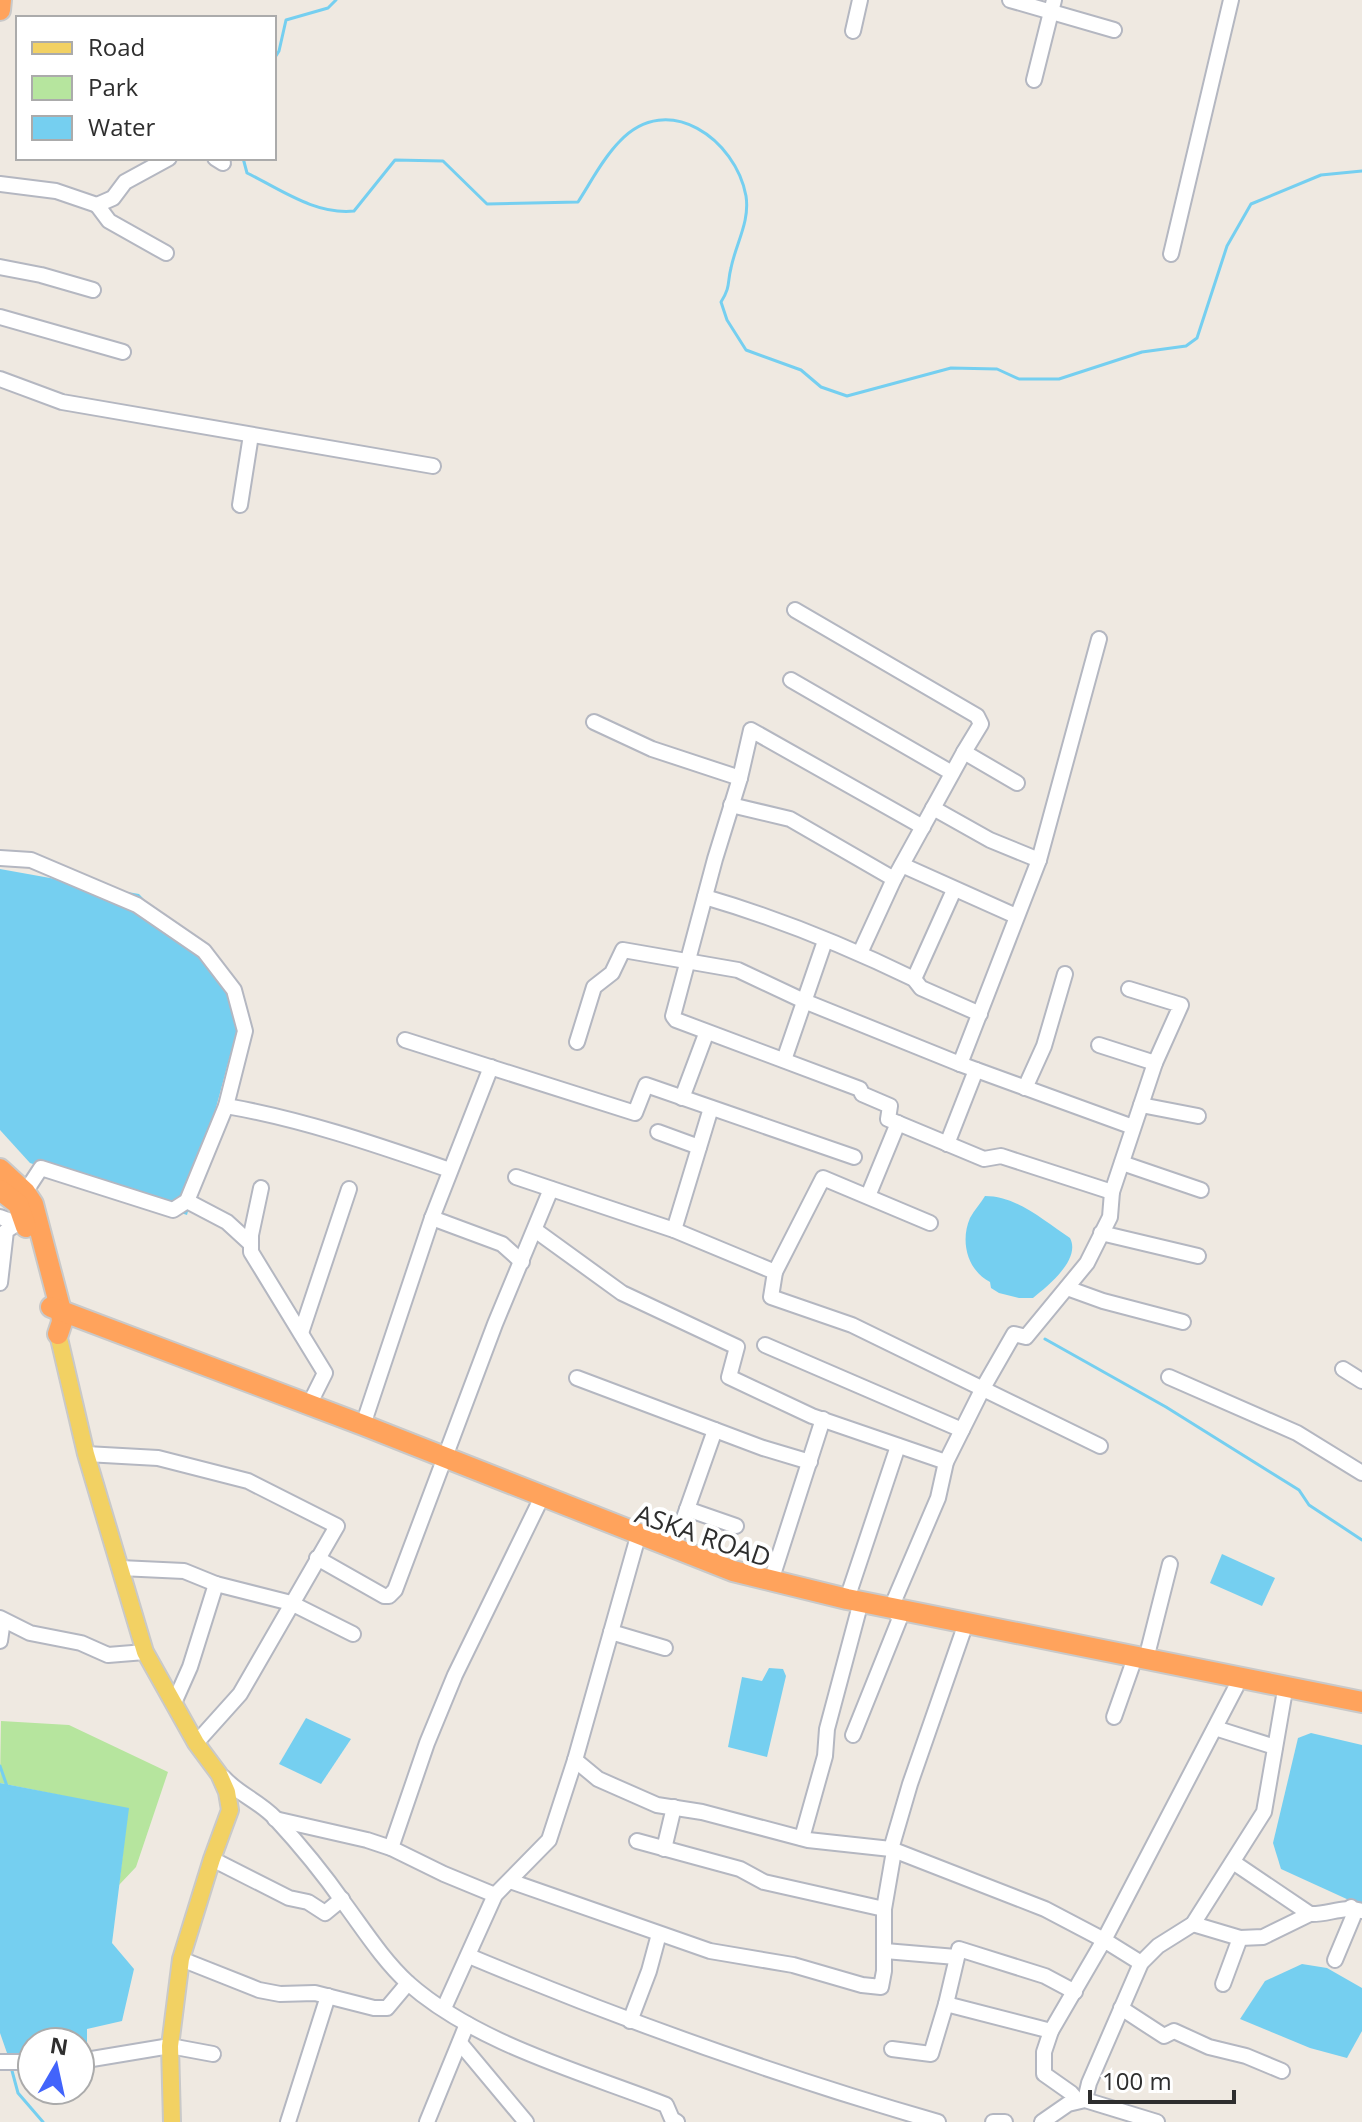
<svg xmlns="http://www.w3.org/2000/svg" width="1362" height="2122" font-family="'Open Sans',sans-serif">
  <rect width="100%" height="100%" fill="#efe9e1"/>
  <path fill="#b6e59e" d="M1 1721 69 1725 168 1772 136 1867 119 1885 128 1809 0 1783Z"/>
  <g fill="#75cff0">
    <path d="M0 869 139 894 244 1004 187 1215 30 1163 0 1130Z"/>
    <path d="M985 1196C1017 1196 1044 1221 1070 1238 1081 1259 1049 1285 1033 1298H1019L999 1293 991 1288 990 1282C967 1270 960 1241 970 1218 974 1210 981 1203 985 1196Z"/>
    <path d="M1222 1554 1275 1578 1262 1606 1210 1583Z"/>
    <path d="M769 1668 783 1669 786 1676 767 1757 728 1747 742 1677 762 1681Z"/>
    <path d="M306 1718 351 1739 321 1784 279 1764Z"/>
    <path d="M1311 1733 1362 1745V1906L1281 1869 1273 1843 1298 1738Z"/>
    <path d="M0 1783 129 1808 112 1943 134 1969 122 2021 87 2029V2055H80V2042H32V2053H7L0 2033Z"/>
    <path d="M1302 1964 1327 1968 1362 1988V2031L1347 2058 1310 2048 1240 2019 1265 1981Z"/>
  </g>
  <g fill="none" stroke-linecap="round" stroke-linejoin="round">
    <g stroke="#75cff0" stroke-width="3">
      <path d="M274 59 279 51 286 20 328 8 336 0"/>
      <path d="M243 158 247 173C280 189 315 215 354 211L395 160 443 161 487 204 578 202C591 182 603 158 620 141 668 90 736 140 746 196 750 222 736 243 731 268 727 283 731 286 721 302L727 320 746 350 801 370 821 387 847 396 951 368 997 369 1019 379H1059L1142 352 1186 346 1197 338 1227 246 1251 204 1321 175 1362 171"/>
      <path d="M1045 1339 1166 1407 1299 1490 1309 1505 1362 1540"/>
      <path d="M0 1766 8 1789"/>
      <path d="M11 2067 18 2093 43 2122"/>
    </g>
    <defs>
      <g id="minor">
        <path d="M1010 0 1114 30"/>
        <path d="M853 31 860 0"/>
        <path d="M1034 80 1054 0"/>
        <path d="M215 158 223 163"/>
        <path d="M0 184 56 191 97 205 113 198 125 182 169 158"/>
        <path d="M97 205 109 221 166 253"/>
        <path d="M1171 254 1231 0"/>
        <path d="M0 267 41 275 93 290"/>
        <path d="M0 317 123 352"/>
        <path d="M0 379 62 402 433 466"/>
        <path d="M240 505 251 435"/>
        <path d="M795 610 977 716 981 724 964 752 1017 783"/>
        <path d="M791 680 952 773"/>
        <path d="M594 722 652 749 740 778"/>
        <path d="M731 805 790 819 894 879"/>
        <path d="M933 808 990 840 1039 860"/>
        <path d="M923 827 751 730 740 778 715 859 673 1016 676 1020 860 1089 862 1094 890 1106 888 1119 984 1159 1001 1156 1112 1192"/>
        <path d="M0 858 31 860 137 905 204 951 234 990 245 1031 226 1106 187 1201 173 1210 41 1168 22 1197"/>
        <path d="M902 865 1016 916"/>
        <path d="M705 897C777 918 846 946 914 979L921 988 980 1014"/>
        <path d="M860 953 894 879 964 752"/>
        <path d="M914 979 954 890"/>
        <path d="M405 1040 635 1113 646 1085 854 1157"/>
        <path d="M577 1042 594 987 612 973 623 950 738 970 804 1001 960 1064 1133 1127"/>
        <path d="M1099 1045 1155 1063"/>
        <path d="M784 1060 825 941"/>
        <path d="M960 1064 1039 860 1099 639"/>
        <path d="M1025 1088 1044 1046 1065 974"/>
        <path d="M682 1098 706 1034"/>
        <path d="M1141 1105 1198 1116"/>
        <path d="M226 1106C302 1119 377 1145 450 1170"/>
        <path d="M658 1132 699 1147"/>
        <path d="M947 1144 976 1070"/>
        <path d="M1122 1163 1201 1190"/>
        <path d="M516 1177 674 1230 775 1272 771 1297 852 1325 1100 1446"/>
        <path d="M261 1188 251 1235V1252L325 1373 309 1405"/>
        <path d="M868 1196 898 1123"/>
        <path d="M187 1201 227 1222 251 1244"/>
        <path d="M0 1217 22 1225"/>
        <path d="M432 1218 502 1244 522 1262"/>
        <path d="M535 1230 622 1293 737 1347 729 1377 812 1416 946 1462"/>
        <path d="M674 1230 711 1108"/>
        <path d="M1101 1233 1198 1256"/>
        <path d="M775 1272 823 1178 930 1223"/>
        <path d="M0 1283 6 1231 24 1219"/>
        <path d="M1067 1288 1103 1301 1183 1322"/>
        <path d="M301 1333 349 1189"/>
        <path d="M765 1345 962 1430"/>
        <path d="M1343 1369 1362 1381"/>
        <path d="M1169 1377 1297 1433 1362 1473"/>
        <path d="M577 1378 763 1448 810 1462"/>
        <path d="M363 1425 432 1218 491 1067"/>
        <path d="M86 1454 158 1458 248 1481 337 1526 240 1694 196 1743"/>
        <path d="M687 1509 736 1526"/>
        <path d="M674 1546 715 1430"/>
        <path d="M317 1558 384 1596H389L395 1590 495 1324 551 1189"/>
        <path d="M120 1568 184 1571 216 1584 291 1603 353 1634"/>
        <path d="M771 1581 823 1419"/>
        <path d="M847 1599 898 1446"/>
        <path d="M0 1618 30 1633 81 1643 108 1655 145 1652"/>
        <path d="M611 1632 665 1648"/>
        <path d="M0 1641 3 1620"/>
        <path d="M1146 1659 1170 1564"/>
        <path d="M174 1703 190 1667 216 1584"/>
        <path d="M1114 1717 1132 1666"/>
        <path d="M1215 1728 1275 1747"/>
        <path d="M853 1735 900 1618 891 1608 938 1498 946 1462 983 1388 1014 1334 1026 1337 1087 1263 1110 1217 1112 1192 1155 1063 1181 1005 1129 989"/>
        <path d="M575 1760 598 1779 657 1805 702 1812 808 1840 891 1849 1045 1909 1104 1940 1236 1687"/>
        <path d="M223 1777C238 1794 259 1801 275 1818 299 1844 323 1873 344 1903 364 1930 383 1960 408 1983 477 2044 582 2072 666 2105L672 2119 677 2122"/>
        <path d="M275 1819 367 1840 391 1848 444 1874 495 1895"/>
        <path d="M802 1838 825 1756 827 1729 859 1609"/>
        <path d="M637 1841 740 1869 764 1882 884 1909"/>
        <path d="M391 1848 427 1743 455 1675 539 1503"/>
        <path d="M664 1849 674 1807"/>
        <path d="M891 1849 910 1784 966 1623"/>
        <path d="M212 1859 289 1898 308 1902 325 1913 342 1899"/>
        <path d="M1233 1862 1310 1914C1328 1915 1344 1905 1362 1911"/>
        <path d="M510 1881 710 1951 793 1965 862 1985 881 1987 884 1971V1909L894 1851"/>
        <path d="M1193 1924 1240 1938 1263 1937 1310 1914"/>
        <path d="M885 1951 956 1957"/>
        <path d="M469 1956C622 2020 778 2076 938 2122"/>
        <path d="M181 1959 259 1990 280 1994 315 1993 374 2008H387L408 1983"/>
        <path d="M1335 1960 1353 1917 1351 1907"/>
        <path d="M1223 1984 1240 1938"/>
        <path d="M946 2004 1051 2031 1104 1940 1141 1963"/>
        <path d="M444 2008 495 1895 549 1840 575 1760 639 1533"/>
        <path d="M1121 2008 1164 2036 1174 2031 1209 2047 1246 2056 1282 2071"/>
        <path d="M630 2021 649 1971 659 1934"/>
        <path d="M1051 2031 1044 2052V2074L1071 2093 1078 2101"/>
        <path d="M460 2043 526 2122"/>
        <path d="M892 2049 931 2054 946 2004 959 1949 1045 1976 1075 1992"/>
        <path d="M80 2061 170 2046 213 2054"/>
        <path d="M0 2062H32"/>
        <path d="M1085 2100 1089 2083 1141 1963 1158 1946 1193 1924 1264 1812 1284 1696"/>
        <path d="M288 2122 328 1996"/>
        <path d="M427 2122 467 2024"/>
        <path d="M993 2122H1005"/>
        <path d="M1042 2122 1068 2104 1085 2100 1157 2122"/>
      </g>
      <path id="major" d="M58 1334 86 1454 145 1652 196 1743 219 1774 227 1792 230 1810 212 1859 181 1959 170 2046 172 2122"/>
      <g id="highway">
        <path d="M0 10 1 0"/>
        <path d="M0 1169 25 1192 33 1204 61 1311 62 1322 58 1334"/>
        <path d="M0 1190 18 1204 26 1227"/>
        <path d="M51 1307 363 1425 733 1571 847 1599 1362 1702"/>
      </g>
    </defs>
    <use href="#minor" stroke="#b4b7c1" stroke-width="18"/>
    <use href="#major" stroke="#c9c9c9" stroke-width="20"/>
    <use href="#highway" stroke="#c9c9c9" stroke-width="24"/>
    <use href="#minor" stroke="#fff" stroke-width="14"/>
    <use href="#major" stroke="#f2d163" stroke-width="16"/>
    <use href="#highway" stroke="#ffa35c" stroke-width="20"/>
  </g>
  <g text-anchor="middle" stroke-width="8" stroke-linejoin="round" paint-order="stroke">
    <g font-size="26" fill="#2e2e2e" stroke="#fff">
      <text transform="translate(703 1536) rotate(19)" y="9">ASKA ROAD</text>
    </g>
  </g>
  <rect x="16" y="16" width="260" height="144" fill="#ffffff" stroke="#ababab" stroke-width="2"/>
  <rect x="32" y="42" width="40" height="12" fill="#f2d163" stroke="#ababab" stroke-width="2"/>
  <text x="88" y="56" font-size="24" fill="#2e2e2e">Road</text>
  <rect x="32" y="76" width="40" height="24" fill="#b6e59e" stroke="#ababab" stroke-width="2"/>
  <text x="88" y="96" font-size="24" fill="#2e2e2e">Park</text>
  <rect x="32" y="116" width="40" height="24" fill="#75cff0" stroke="#ababab" stroke-width="2"/>
  <text x="88" y="136" font-size="24" fill="#2e2e2e">Water</text>
  <g transform="translate(56 2066) rotate(9)"><circle r="38" fill="#ffffff" stroke="#ababab" stroke-width="2"/>
  <path d="M0-6L14 30L0 20L-14 30Z" fill="#4264fb"/>
  <text y="-12" font-size="22" font-weight="bold" text-anchor="middle" fill="#2e2e2e">N</text>
  </g>
  <path d="M1090 2090v12h144v-12" fill="none" stroke="#2e2e2e" stroke-width="4"/>
  <text x="1102" y="2090" font-size="24" fill="#2e2e2e" stroke="#ffffff" stroke-width="6" paint-order="stroke">100 m</text>
</svg>
